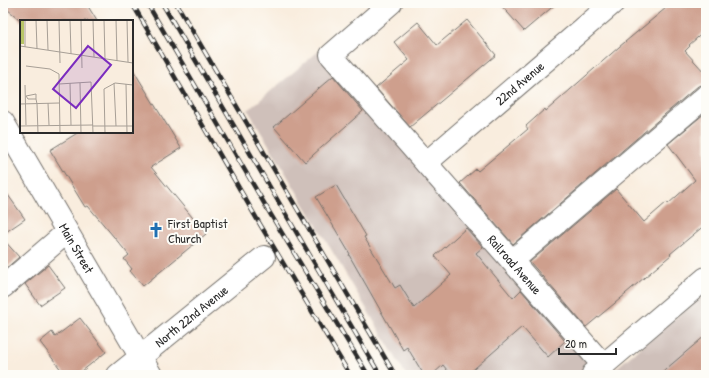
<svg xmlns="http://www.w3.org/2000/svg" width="709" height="378" font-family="'Patrick Hand',sans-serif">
  <rect width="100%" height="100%" fill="#fdfcf7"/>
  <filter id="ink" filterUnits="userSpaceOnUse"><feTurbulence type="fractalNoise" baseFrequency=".025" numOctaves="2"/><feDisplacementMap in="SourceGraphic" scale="8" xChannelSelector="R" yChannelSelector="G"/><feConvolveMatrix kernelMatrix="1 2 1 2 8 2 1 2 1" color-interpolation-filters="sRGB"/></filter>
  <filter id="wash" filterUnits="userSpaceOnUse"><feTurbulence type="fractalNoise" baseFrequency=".012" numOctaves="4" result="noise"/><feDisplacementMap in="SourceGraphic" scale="16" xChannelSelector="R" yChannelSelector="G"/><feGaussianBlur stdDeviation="0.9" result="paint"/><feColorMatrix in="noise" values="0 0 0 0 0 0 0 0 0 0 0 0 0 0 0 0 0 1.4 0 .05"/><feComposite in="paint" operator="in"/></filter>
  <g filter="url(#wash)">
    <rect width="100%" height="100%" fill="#f9edde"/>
    <g fill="#cfc0ba">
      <path d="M320 50 603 375H406L248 110Z"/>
      <path d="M706 292V375H608Z"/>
    </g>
    <g id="blocks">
      <g fill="#ce9f8d">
        <path d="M3 3H86L97 21H20L18 18 3 6Z"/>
        <path d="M499 3H557L524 31Z"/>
        <path d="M672 3H706V30L689 45 690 46 685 51 706 74V84L698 86 513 244 460 183 476 169 478 171 528 129 526 126 545 109 546 111 619 47Z"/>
        <path d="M467 20 496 55 410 127 376 88 409 60 394 42 418 22 437 45Z"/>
        <path d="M132 68 181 148 151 167 206 234 143 286 130 271 132 269 124 259 129 255 88 206 85 207 50 150 79 132H132Z"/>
        <path d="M333 76 363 111 305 162 274 127Z"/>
        <path d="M705 113 706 224 670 254 671 255 625 294H626L586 327 530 262 616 189 644 222 667 202 668 204 695 180 668 144Z"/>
        <path d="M336 185 366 236 364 237 395 288 400 285 414 308 451 275 435 256 466 228 483 247 476 253 513 298 521 290 565 341 548 357 522 327 467 375H451L443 365 432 375H424L407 347 403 350 349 255 350 254 316 197Z"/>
        <path d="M3 188 25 219 3 234Z"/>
        <path d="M3 239 19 257 3 271Z"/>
        <path d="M48 265 65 288 40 305 25 284Z"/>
        <path d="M80 318 106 352 77 375H65L40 342 52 332 55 337Z"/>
        <path d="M706 335V375H659Z"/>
      </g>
    </g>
  </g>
  <g filter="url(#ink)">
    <use href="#blocks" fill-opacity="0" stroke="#736f6a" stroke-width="1"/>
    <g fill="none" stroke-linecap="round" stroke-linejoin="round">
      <defs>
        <g id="minor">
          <path id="s1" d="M391 3 331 55 604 366"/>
          <path id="s2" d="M3 122 151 375"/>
          <path id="s3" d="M426 163 613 3"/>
          <path d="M512 261 706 96"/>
          <path d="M3 287 67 232"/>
          <path d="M593 374 706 278"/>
          <path id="s4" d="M118 375 264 257"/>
        </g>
      </defs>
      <use href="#minor" stroke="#736f6a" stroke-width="24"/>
      <use href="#minor" stroke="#fff" stroke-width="22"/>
      <defs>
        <g id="rail">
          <path d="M132 3 261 226 350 375"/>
          <path d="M147 3 271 215 368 375"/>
          <path d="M162 3 380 375"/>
          <path d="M176 3 395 375"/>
        </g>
      </defs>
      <use href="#rail" stroke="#2b2b2b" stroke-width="4.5"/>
      <use href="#rail" stroke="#fdfcf7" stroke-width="3" stroke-dasharray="9" stroke-linecap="butt"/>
    </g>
  </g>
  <defs>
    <symbol id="church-bare" viewBox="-9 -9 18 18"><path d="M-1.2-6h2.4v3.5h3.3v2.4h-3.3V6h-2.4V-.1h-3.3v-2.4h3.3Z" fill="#1f6fb2" stroke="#fdfcf7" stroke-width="2.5" paint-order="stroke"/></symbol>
  </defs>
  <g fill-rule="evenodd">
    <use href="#church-bare" x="145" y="219" width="22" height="22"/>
  </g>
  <g text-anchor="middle" stroke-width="4" stroke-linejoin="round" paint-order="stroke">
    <g font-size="13" fill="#2b2b2b" stroke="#fdfcf7">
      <text dy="5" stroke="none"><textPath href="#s3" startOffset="123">22nd Avenue</textPath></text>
      <text dy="5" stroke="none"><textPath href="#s2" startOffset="146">Main Street</textPath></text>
      <text dy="5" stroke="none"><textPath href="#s1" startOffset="358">Railroad Avenue</textPath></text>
      <text dy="5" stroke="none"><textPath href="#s4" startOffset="94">North 22nd Avenue</textPath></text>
    </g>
    <g font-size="13" fill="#2b2b2b" stroke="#fdfcf7" text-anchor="start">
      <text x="168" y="228">First Baptist<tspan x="168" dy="15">Church</tspan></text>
    </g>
  </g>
  <g transform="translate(20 20)">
    <rect width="113" height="113" fill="#f9edde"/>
    <path d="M0 0H4V24H0Z" fill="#b8c567"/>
    <path fill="none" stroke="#a79f96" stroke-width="1" d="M5 0V27M16 0 17 29M27 0 28 30M39 0 40 43M50 0 51 34M61 0 62 48M73 0 74 37M84 0 85 39M96 0 97 41M107 0 108 42M0 26 113 43M6 46 30 49 39 54 40 113M50 63 51 105M60 63 61 113M94 63 96 106M39 64 71 62 73 113M106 64 107 113M5 65 6 105M16 79H8L6 76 16 74V79L17 84 18 113M28 83 29 105M0 84 39 83M0 106 73 105M73 106H113M85 113 84 69 95 63 113 65"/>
    <path fill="#7b2cbf" fill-opacity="0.15" stroke="#7b2cbf" stroke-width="2" d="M68 26 91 45 56 88 33 69Z"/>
    <rect width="113" height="113" fill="none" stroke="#2b2b2b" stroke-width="2"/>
  </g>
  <rect width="709" height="378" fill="none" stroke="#fdfcf7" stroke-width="16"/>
  <path d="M559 348v6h57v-6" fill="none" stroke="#2b2b2b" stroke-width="2"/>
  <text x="565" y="348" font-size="12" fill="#2b2b2b" stroke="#fdfcf7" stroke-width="3" paint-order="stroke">20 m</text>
</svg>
